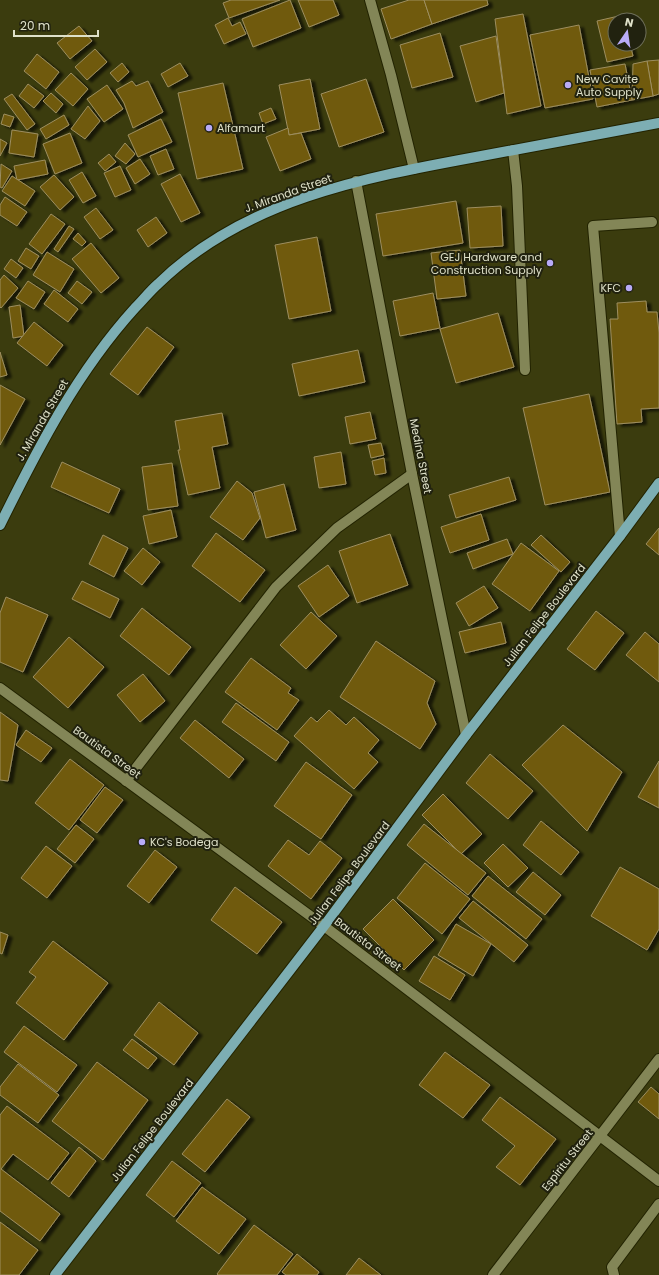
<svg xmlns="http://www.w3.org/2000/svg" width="659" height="1275" font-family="Poppins,sans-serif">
  <defs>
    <filter id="shadow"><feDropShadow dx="4.5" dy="2.5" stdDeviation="1" flood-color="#0009"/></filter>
  </defs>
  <rect width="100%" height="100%" fill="#3b3c0e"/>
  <g fill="#705a0b" stroke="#9d8e60" filter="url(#shadow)">
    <path d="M231 0H280L229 18 223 3Z"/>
    <path d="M290 0 301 28 253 47 242 19Z"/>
    <path d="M298 0H333L339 15 309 27Z"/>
    <path d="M409 0H424L432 24 391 39 381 9Z"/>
    <path d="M424 0H487L488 5 432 24Z"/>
    <path d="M523 14 541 106 507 114 495 19Z"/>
    <path d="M623 15 624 20H615V44H630L633 56 607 62 597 21Z"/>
    <path d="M228 18 232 26 240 22 246 34 224 44 215 25Z"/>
    <path d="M579 25 593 99 545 108 530 35Z"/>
    <path d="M79 26 92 41 70 59 57 43Z"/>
    <path d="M440 33 453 77 412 88 400 45Z"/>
    <path d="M496 36 504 93 476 102 460 46Z"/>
    <path d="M95 49 107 62 87 80 75 67Z"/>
    <path d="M37 54 59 72 46 89 24 71Z"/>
    <path d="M659 60V94L653 96 647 61Z"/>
    <path d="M647 61 653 96 632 100 633 64Z"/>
    <path d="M122 63 129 72 118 82 110 73Z"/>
    <path d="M180 63 188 76 168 87 161 74Z"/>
    <path d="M625 64 632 100 597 107 590 70Z"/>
    <path d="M71 73 88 89 73 106 55 90Z"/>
    <path d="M310 79 320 129 289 135 279 85Z"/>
    <path d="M366 79 384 132 339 147 321 94Z"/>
    <path d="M132 81 136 86 148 81 163 112 133 128 124 103 116 90Z"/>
    <path d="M223 83 243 169 197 179 178 93Z"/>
    <path d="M28 84 44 96 34 108 19 96Z"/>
    <path d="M107 85 123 109 104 122 87 99Z"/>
    <path d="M51 93 63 104 56 113 43 101Z"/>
    <path d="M12 94 35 124 27 130 4 99Z"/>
    <path d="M88 106 100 121 85 139 71 129Z"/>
    <path d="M271 108 276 119 263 124 259 113Z"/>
    <path d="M4 114 14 117 10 127 1 124Z"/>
    <path d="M64 115 69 125 46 139 40 129Z"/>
    <path d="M161 119 172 142 138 157 128 135Z"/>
    <path d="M288 128 289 135 301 133 311 159 280 171 266 137Z"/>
    <path d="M12 130 38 134 34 157 9 153Z"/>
    <path d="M70 133 82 163 55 174 43 144Z"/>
    <path d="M0 139 7 143 0 156Z"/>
    <path d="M125 143 135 154 126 164 115 156Z"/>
    <path d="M166 149 174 169 158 175 150 156Z"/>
    <path d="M109 154 116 162 105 171 98 163Z"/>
    <path d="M140 159 150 174 135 184 126 168Z"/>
    <path d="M45 160 48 174 17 180 14 166Z"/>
    <path d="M1 164 12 171 2 188 0 187Z"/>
    <path d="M120 166 131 190 115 197 104 173Z"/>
    <path d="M82 172 96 196 83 203 69 180Z"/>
    <path d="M180 174 200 213 181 222 161 184Z"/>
    <path d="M54 175 74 197 60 210 40 187Z"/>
    <path d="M12 176 35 191 25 206 2 191Z"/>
    <path d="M5 197 27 212 17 226 0 215V205Z"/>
    <path d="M456 201 463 243 383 256 376 214Z"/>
    <path d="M501 206 503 246 470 248 467 208Z"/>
    <path d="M96 208 113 230 100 239 84 217Z"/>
    <path d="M51 214 65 224 42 254 29 244Z"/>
    <path d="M156 217 167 233 148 247 137 230Z"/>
    <path d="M69 226 74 229 58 252 54 249Z"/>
    <path d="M78 233 86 242 82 246 73 239Z"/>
    <path d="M317 237 331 311 289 319 275 245Z"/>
    <path d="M91 243 119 278 101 293 72 259Z"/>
    <path d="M26 248 39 256 31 269 18 261Z"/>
    <path d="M460 250 466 296 437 299 431 253Z"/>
    <path d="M47 252 74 269 60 292 33 275Z"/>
    <path d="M11 259 23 268 16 278 4 269Z"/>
    <path d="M4 275 18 288 1 308 0 307V280Z"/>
    <path d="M28 281 45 292 34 309 16 298Z"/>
    <path d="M77 281 92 292 82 304 68 293Z"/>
    <path d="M54 290 78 309 68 322 44 304Z"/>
    <path d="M433 293 440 328 400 336 393 301Z"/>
    <path d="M646 301 647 312H657L659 333V408L641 409 642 422 617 424 610 319H618L617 303Z"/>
    <path d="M20 305 24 336 13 338 9 307Z"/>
    <path d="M498 313 514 367 456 383 440 329Z"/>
    <path d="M34 322 63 345 47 366 17 343Z"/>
    <path d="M147 327 174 347 138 395 110 374Z"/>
    <path d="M358 350 365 382 299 396 292 364Z"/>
    <path d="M0 352 7 375 0 377Z"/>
    <path d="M0 385 25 399 0 445Z"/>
    <path d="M589 394 610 492 545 505 523 408Z"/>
    <path d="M370 412 376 439 350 444 345 417Z"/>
    <path d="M222 413 228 444 212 447 220 488 188 495 178 450H180L175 421Z"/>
    <path d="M381 443 384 455 371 458 368 445Z"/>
    <path d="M341 452 346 484 319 488 314 457Z"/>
    <path d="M384 458 386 473 375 475 372 461Z"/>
    <path d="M62 462 120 489 109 513 51 487Z"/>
    <path d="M172 463 178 506 148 510 142 467Z"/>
    <path d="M509 477 516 500 456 518 449 495Z"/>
    <path d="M237 481 252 493 260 518 243 540 210 517Z"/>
    <path d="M284 484 296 530 266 538 254 492Z"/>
    <path d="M171 510 177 537 149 544 143 516Z"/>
    <path d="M481 514 489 540 450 553 441 527Z"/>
    <path d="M659 528V555L646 544Z"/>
    <path d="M216 533 265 570 240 602 192 566Z"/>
    <path d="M390 534 408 585 357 603 339 551Z"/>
    <path d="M103 535 128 548 114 577 89 564Z"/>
    <path d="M541 535 570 562 561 572 531 545Z"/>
    <path d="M507 539 513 554 473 569 467 553Z"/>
    <path d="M521 543 559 571 530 611 492 584Z"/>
    <path d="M143 548 160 562 142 585 124 571Z"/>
    <path d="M328 565 349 596 319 617 298 586Z"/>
    <path d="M82 581 119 599 110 618 72 599Z"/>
    <path d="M484 586 498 608 469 626 456 603Z"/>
    <path d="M6 597 48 615 23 672 0 662V613Z"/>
    <path d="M142 608 191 647 169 675 120 636Z"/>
    <path d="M596 611 624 633 595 670 567 649Z"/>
    <path d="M311 612 337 636 306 669 280 645Z"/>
    <path d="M501 622 506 643 465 653 459 632Z"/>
    <path d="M645 632 659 644V682L626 655Z"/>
    <path d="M69 637 104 667 68 708 33 677Z"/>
    <path d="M376 641 435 681 427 703 436 724 420 749 340 697Z"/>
    <path d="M251 658 291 688 288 693 299 700 277 730 225 692Z"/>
    <path d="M143 674 165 701 140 722 117 695Z"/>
    <path d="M236 703 289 742 276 761 222 722Z"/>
    <path d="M329 710 346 725 354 717 379 740 368 753 378 762 354 789 294 736 311 717 317 722Z"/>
    <path d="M0 712 18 725 8 781 0 780Z"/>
    <path d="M195 720 244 759 229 778 180 738Z"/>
    <path d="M563 725 622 772 587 831 522 765Z"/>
    <path d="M26 730 52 748 41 762 16 745Z"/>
    <path d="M490 754 533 791 508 819 466 783Z"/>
    <path d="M70 759 104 785 69 830 35 803Z"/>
    <path d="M659 761V808L638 797Z"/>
    <path d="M306 762 352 795 321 839 274 806Z"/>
    <path d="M105 787 123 800 97 833 80 820Z"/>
    <path d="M443 794 482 834 461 854 422 815Z"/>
    <path d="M541 821 579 852 561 875 523 845Z"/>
    <path d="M424 824 486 873 468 895 407 845Z"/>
    <path d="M76 825 94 839 75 863 57 849Z"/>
    <path d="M288 840 309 855 320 841 342 858 311 899 268 866Z"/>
    <path d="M503 844 528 868 508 887 484 863Z"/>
    <path d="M46 846 72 866 47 898 21 878Z"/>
    <path d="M155 850 177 867 149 903 127 886Z"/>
    <path d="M425 863 470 899 442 934 397 898Z"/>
    <path d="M620 867 659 889V929L647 950 591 916Z"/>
    <path d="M533 872 561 895 545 915 516 892Z"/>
    <path d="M488 876 542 919 526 939 472 896Z"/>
    <path d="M235 887 282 922 257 954 211 920Z"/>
    <path d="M393 899 434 940 404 970 363 929Z"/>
    <path d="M473 901 528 945 514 962 459 918Z"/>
    <path d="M456 924 491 944 473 976 438 955Z"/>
    <path d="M0 932 8 935 2 954 0 953Z"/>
    <path d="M53 941 108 983 64 1040 16 1003 36 977 29 972Z"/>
    <path d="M434 956 465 975 450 1000 419 981Z"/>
    <path d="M159 1002 198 1033 174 1065 134 1035Z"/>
    <path d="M24 1026 77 1065 57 1092 4 1052Z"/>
    <path d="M132 1039 157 1058 148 1069 123 1050Z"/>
    <path d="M445 1052 490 1085 463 1118 419 1085Z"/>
    <path d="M97 1062 148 1100 103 1160 52 1121Z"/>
    <path d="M18 1064 59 1095 38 1123 0 1095V1087Z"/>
    <path d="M651 1087 659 1094V1119L638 1102Z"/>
    <path d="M500 1097 556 1139 520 1185 496 1167 515 1146 482 1120Z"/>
    <path d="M227 1099 250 1117 205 1172 182 1154Z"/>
    <path d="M7 1106 69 1153 48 1180 13 1154 1 1169 60 1214 40 1241 0 1211V1115Z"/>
    <path d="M79 1147 96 1161 69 1197 51 1183Z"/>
    <path d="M172 1161 201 1183 174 1217 146 1195Z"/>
    <path d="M202 1187 246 1219 219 1254 176 1221Z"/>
    <path d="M0 1222 38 1250 19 1275H0Z"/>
    <path d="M254 1225 293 1254 277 1275H218L217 1274Z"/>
    <path d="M297 1254 319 1272 317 1275H286L282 1272Z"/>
    <path d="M359 1258 381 1275H346Z"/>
  </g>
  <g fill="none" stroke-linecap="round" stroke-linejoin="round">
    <defs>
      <g id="minor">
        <path d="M370 0 391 75 414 169"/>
        <path d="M513 150 517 186 525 370"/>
        <path d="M356 181 412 474 466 735"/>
        <path d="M620 536 593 226 652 222"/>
        <path d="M0 688 324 926 659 1181"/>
        <path d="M126 781 276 587 337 528 412 474"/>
        <path d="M493 1275 659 1059"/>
        <path d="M614 1275 612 1267 659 1204"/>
      </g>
      <g id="major">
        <path d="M0 525C38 448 77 372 135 308 143 300 150 291 158 284 244 200 362 178 476 157 537 146 598 134 659 123"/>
        <path d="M55 1275 324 926 466 735 620 536 659 483"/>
      </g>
    </defs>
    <use href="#minor" stroke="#222301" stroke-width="12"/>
    <use href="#major" stroke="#222301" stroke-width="12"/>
    <use href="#minor" stroke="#838657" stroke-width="10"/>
    <use href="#major" stroke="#7daeb3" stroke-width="10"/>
  </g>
  <g fill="#b8abf7" stroke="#21220f" stroke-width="1.5">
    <circle cx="568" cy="85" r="4"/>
    <circle cx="209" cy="128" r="4"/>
    <circle cx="550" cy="263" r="4"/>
    <circle cx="629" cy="288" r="4"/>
    <circle cx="142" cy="842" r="4"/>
  </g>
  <g text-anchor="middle" stroke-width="4" stroke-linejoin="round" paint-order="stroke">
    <g font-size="11" fill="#dfe1c9" stroke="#21220f" text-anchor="start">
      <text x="576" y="83">New Cavite<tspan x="576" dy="13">Auto Supply</tspan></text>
      <text x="217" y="132">Alfamart</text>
      <text x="542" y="261" text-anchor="end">GEJ Hardware and<tspan x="542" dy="13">Construction Supply</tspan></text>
      <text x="621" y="292" text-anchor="end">KFC</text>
      <text x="150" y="846">KC's Bodega</text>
    </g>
    <g font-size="11" fill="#dfe1c9" stroke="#21220f">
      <text transform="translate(288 193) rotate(-20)" y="4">J. Miranda Street</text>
      <text transform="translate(42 420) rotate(-60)" y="4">J. Miranda Street</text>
      <text transform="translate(421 456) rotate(79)" y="4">Medina Street</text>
      <text transform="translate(544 615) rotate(-52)" y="4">Julian Felipe Boulevard</text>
      <text transform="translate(107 752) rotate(36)" y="4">Bautista Street</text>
      <text transform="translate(349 873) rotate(-53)" y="4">Julian Felipe Boulevard</text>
      <text transform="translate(368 944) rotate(37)" y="4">Bautista Street</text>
      <text transform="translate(152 1130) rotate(-52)" y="4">Julian Felipe Boulevard</text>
      <text transform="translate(567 1160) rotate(-52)" y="4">Espiritu Street</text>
    </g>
  </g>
  <g transform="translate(627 32) rotate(13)"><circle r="19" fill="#21220f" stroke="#6d6e59"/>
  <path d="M0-3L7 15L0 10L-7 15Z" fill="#b8abf7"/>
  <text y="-6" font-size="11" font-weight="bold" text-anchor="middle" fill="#dfe1c9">N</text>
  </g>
  <path d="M14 30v6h84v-6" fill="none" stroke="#dfe1c9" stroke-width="2"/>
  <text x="20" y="30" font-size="12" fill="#dfe1c9" stroke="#21220f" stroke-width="3" paint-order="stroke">20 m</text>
</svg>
